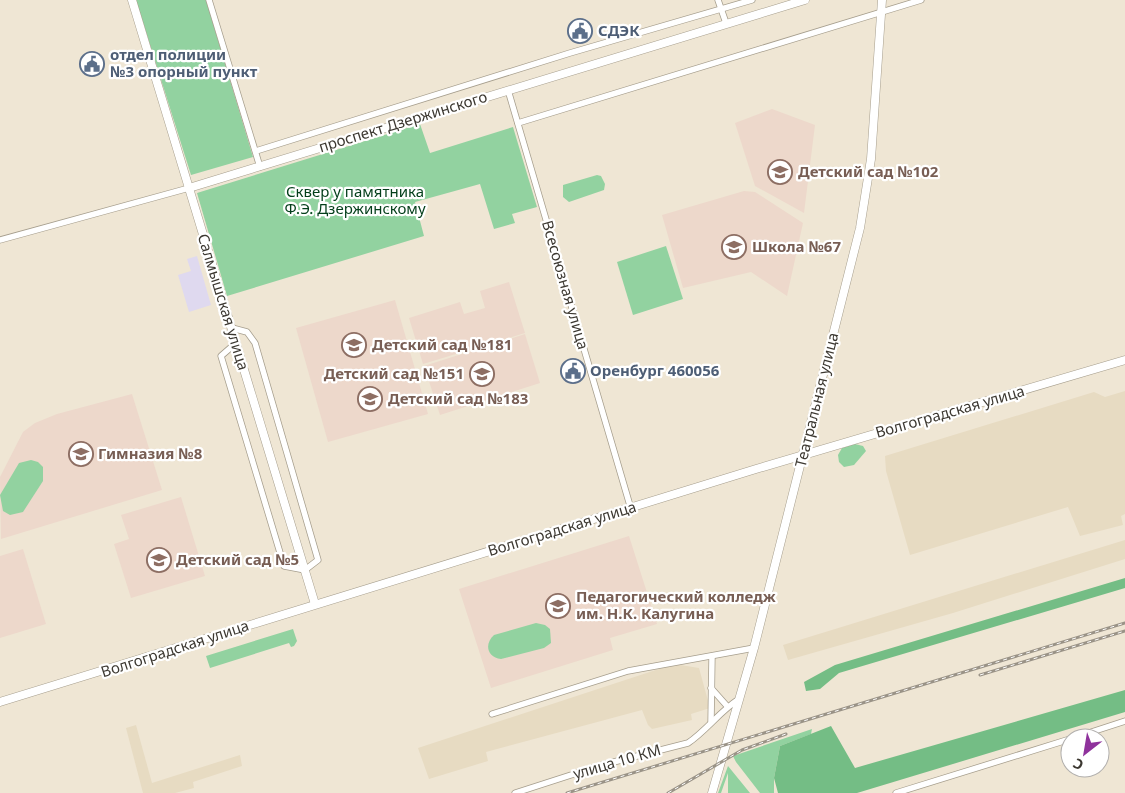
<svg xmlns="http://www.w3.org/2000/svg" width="1125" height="793" font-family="'Noto Sans',sans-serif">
  <rect width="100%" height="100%" fill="#efe6d4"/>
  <path fill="#dfd9ef" d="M197 256 211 305 189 312 178 275 191 271 187 259Z"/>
  <g fill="#e7dbc2">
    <path d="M1125 391V514L1121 516 1123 525 1080 536 1068 507 910 555 886 471 885 456 1094 392 1105 397Z"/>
    <path d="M1125 540V559L953 613 788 660 783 645Z"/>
    <path d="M674 664 699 668 710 708 691 714 692 720 652 729 648 725 642 710 486 752 488 761 429 779 418 748Z"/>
    <path d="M136 725 152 783 240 755 242 766 193 782 194 788 175 793H143L126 728Z"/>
  </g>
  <g fill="#edd8cb">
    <path d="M772 109 815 125 804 213 755 186 735 123Z"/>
    <path d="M744 191 755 192 803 223 787 296 751 272 683 288 662 215Z"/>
    <path d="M509 282 525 333 423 364 409 318 460 302 464 314 485 308 480 291Z"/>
    <path d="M395 300 428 414 328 442 296 328Z"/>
    <path d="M525 334 540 383 440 415 424 366Z"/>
    <path d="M132 394 162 490 1 539 0 477 23 432 35 423 57 414Z"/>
    <path d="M181 497 205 576 131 598 114 544 129 539 121 515Z"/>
    <path d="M629 536 657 624 610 638 613 650 491 688 459 589Z"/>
    <path d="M23 549 46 624 0 638V556Z"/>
  </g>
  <g fill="#92d2a0">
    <path d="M136 0H206L253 157 191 175Z"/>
    <path d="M420 124 430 153 513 127 537 207 512 214 515 223 494 229 480 184 415 202 424 236 227 296 197 193Z"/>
    <path d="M597 175 601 176 605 184 604 190 569 202 563 197V185Z"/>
    <path d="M666 246 683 299 633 315 617 262Z"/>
    <path d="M855 444 863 446 866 451 854 465 844 467 839 462 838 455 842 448Z"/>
    <path d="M31 460 38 462 43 467V481L23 512 10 515 3 511 0 495 19 463Z"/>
    <path d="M536 623 545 625 550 629 551 643 544 648 501 659C487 657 484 644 494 635Z"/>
    <path d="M293 629 297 641 294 646 291 647 289 643 210 668 206 656Z"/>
    <path d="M812 729 811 734 780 746 774 778V793H760L736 762 733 756Z"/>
    <path d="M728 766 750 793H728V773L721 793H718Z"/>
  </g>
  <g fill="#74bd85">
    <path d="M1125 578V588L839 673 820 689 806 691 804 682 835 665Z"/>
    <path d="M1125 690V712L857 793H778L774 778 780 746 831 726 855 768Z"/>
  </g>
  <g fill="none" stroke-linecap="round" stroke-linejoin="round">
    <defs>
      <g id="minor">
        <path d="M209 0 260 167"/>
        <path d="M718 0 726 23"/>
        <path d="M508 90 631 509"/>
        <path d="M518 123 921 0"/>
        <path d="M256 151 570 53 752 0"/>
        <path d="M0 240 189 188"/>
        <path d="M232 328 247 332 255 343 318 560 305 570 284 566 221 356 236 343"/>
        <path d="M711 688 727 706"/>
        <path d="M492 714 628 671 754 648"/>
        <path d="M711 721 712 657"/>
        <path d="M1073 738 1125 721"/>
        <path d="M515 793 602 765 688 743C707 730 719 712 739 699"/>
        <path d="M896 793 1070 739"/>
      </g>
      <g id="major">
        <path d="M132 0 315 604"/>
        <path d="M189 188 805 0"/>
        <path d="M0 702 756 469 1125 360"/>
        <path d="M712 793 754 648 860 228 871 159 882 0"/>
      </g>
    </defs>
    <use href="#minor" stroke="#a69e8d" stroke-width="7"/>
    <use href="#major" stroke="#a69e8d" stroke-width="9"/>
    <use href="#minor" stroke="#fff" stroke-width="5.5"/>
    <use href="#major" stroke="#fff" stroke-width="8"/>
    <defs>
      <g id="rail">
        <path d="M980 675 1125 631"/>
        <path d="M567 793 1125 623"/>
        <path d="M668 793 742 750 786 734"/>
      </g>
    </defs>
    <use href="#rail" stroke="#9a9387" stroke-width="3"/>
    <use href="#rail" stroke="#fff" stroke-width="1" stroke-dasharray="4" stroke-linecap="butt"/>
  </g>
  <defs>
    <symbol id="civic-ring" viewBox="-11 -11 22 22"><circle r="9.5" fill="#fff" stroke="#5c6f8a" stroke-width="1.5"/><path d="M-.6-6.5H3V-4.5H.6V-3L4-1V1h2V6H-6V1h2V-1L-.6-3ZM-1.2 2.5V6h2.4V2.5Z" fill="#5c6f8a"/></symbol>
    <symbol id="school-ring" viewBox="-11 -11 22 22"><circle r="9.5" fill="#fff" stroke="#8d6e63" stroke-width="1.5"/><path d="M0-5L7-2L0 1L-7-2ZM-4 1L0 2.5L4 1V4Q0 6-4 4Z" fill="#8d6e63"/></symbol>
    <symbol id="university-ring" viewBox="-11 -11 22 22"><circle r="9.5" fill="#fff" stroke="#8d6e63" stroke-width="1.5"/><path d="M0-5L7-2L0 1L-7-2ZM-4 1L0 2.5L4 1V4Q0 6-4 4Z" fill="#8d6e63"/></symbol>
  </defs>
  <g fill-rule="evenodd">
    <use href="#civic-ring" x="566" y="17" width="28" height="28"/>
    <use href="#civic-ring" x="78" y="50" width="28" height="28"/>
    <use href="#school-ring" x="766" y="158" width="28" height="28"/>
    <use href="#school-ring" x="720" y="233" width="28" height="28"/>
    <use href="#school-ring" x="340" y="331" width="28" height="28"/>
    <use href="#civic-ring" x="559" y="357" width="28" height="28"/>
    <use href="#school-ring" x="468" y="360" width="28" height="28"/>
    <use href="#school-ring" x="356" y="385" width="28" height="28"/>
    <use href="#school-ring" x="67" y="440" width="28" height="28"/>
    <use href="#school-ring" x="145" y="546" width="28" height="28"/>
    <use href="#university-ring" x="544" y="592" width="28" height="28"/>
  </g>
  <g text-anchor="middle" stroke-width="4.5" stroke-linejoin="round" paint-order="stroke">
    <g font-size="15" font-weight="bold" fill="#4e5e75" stroke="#fff" text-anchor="start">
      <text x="598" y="36">СДЭК</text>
      <text x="110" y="60">отдел полиции<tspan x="110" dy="17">№3 опорный пункт</tspan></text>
      <text x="590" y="376">Оренбург 460056</text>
    </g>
    <g font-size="15" fill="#3c3831" stroke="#fff">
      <text transform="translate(403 122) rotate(-17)" y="5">проспект Дзержинского</text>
      <text transform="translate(565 285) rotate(74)" y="5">Всесоюзная улица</text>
      <text transform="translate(223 302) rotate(73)" y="5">Салмышская улица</text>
      <text transform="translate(817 400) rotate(-76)" y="5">Театральная улица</text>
      <text transform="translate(950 412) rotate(-16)" y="5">Волгоградская улица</text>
      <text transform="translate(562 529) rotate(-17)" y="5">Волгоградская улица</text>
      <text transform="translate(175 649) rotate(-18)" y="5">Волгоградская улица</text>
      <text transform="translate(617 762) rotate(-16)" y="5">улица 10 КМ</text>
    </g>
    <g font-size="15" font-weight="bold" fill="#785e54" stroke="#fff" text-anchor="start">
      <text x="798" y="177">Детский сад №102</text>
      <text x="752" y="252">Школа №67</text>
      <text x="372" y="350">Детский сад №181</text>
      <text x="464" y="379" text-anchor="end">Детский сад №151</text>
      <text x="388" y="404">Детский сад №183</text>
      <text x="98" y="459">Гимназия №8</text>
      <text x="176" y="565">Детский сад №5</text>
      <text x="576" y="602">Педагогический колледж<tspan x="576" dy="17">им. Н.К. Калугина</tspan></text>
    </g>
    <g font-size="15" fill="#033e1a" stroke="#fff">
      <text x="355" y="197">Сквер у памятника<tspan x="355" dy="17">Ф.Э. Дзержинскому</tspan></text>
    </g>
  </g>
  <g transform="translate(1085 753) rotate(211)"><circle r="24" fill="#ffffff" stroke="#b1afad"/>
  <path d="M0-4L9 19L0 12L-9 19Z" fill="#8f329c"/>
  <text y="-8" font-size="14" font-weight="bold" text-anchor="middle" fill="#3c3831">С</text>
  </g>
</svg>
